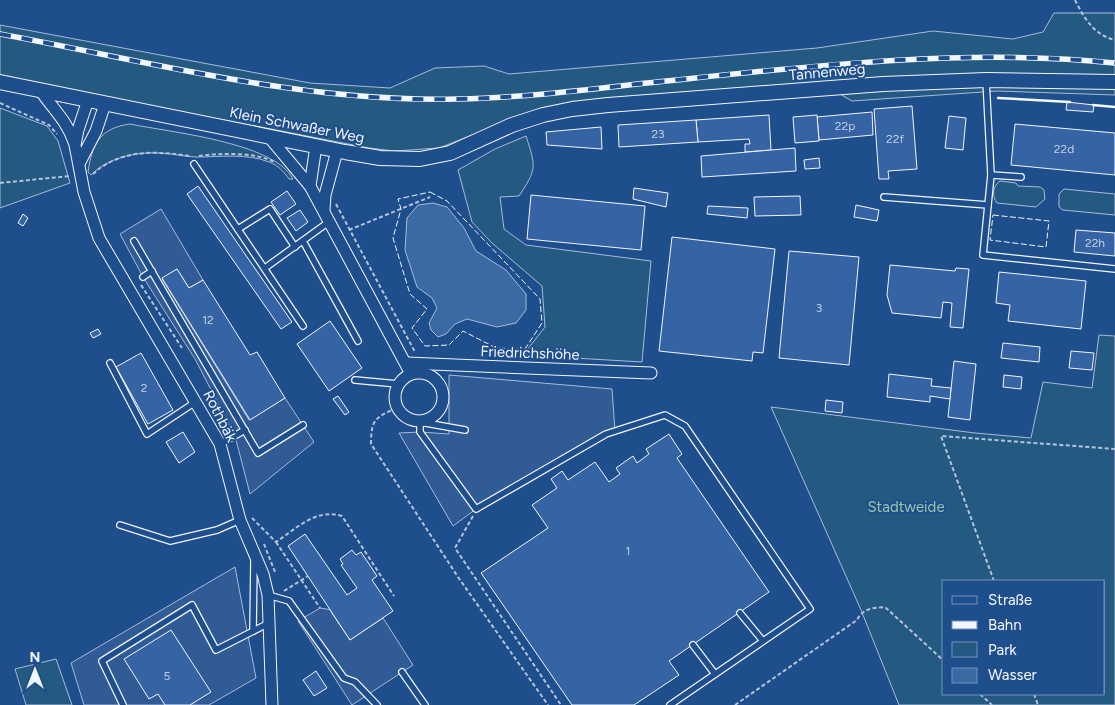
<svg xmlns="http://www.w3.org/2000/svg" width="1115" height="705" font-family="Figtree,sans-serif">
  <rect width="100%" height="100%" fill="#1f4e8c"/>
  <g fill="#245a82" stroke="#a8bbd7" fill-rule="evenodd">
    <path d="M1054 13H1115V95L997 91 852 101 823 84 578 102 541 108 439 148 395 151 369 148 0 77V25L310 83 390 88 435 68 484 66 509 74 817 48 933 31 1013 39 1043 32Z"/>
    <path d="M0 108 47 126 58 141 70 183 0 208Z"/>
    <path d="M130 124C168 132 274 142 293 179H289C284 172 278 165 269 162 247 153 219 157 197 157 184 157 171 153 158 153 135 152 108 158 91 175L88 172C92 144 100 128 130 124Z"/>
    <path d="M526 136C536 167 537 169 519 196L500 197 504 229 526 245 651 261 642 362 523 355 545 327 542 286 492 243 472 222 458 170 495 149Z"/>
    <path d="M1000 181 1016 183 1018 186 1040 187 1044 190 1045 199 1036 207 997 203C992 196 992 187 1000 181Z"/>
    <path d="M1064 189 1115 194V215L1063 210 1059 207V194Z"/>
    <path d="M1099 335 1115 336V705H899L861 610 771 407 975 433 1031 438 1043 382 1092 388ZM944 581H1104V694H944Z"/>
    <path d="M56 659 72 705H26L15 669Z"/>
  </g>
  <g fill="#305b95" stroke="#a8bbd7">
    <path d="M161 209 203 280 189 288 177 269 162 279 249 420 285 398 314 442 250 494 235 436 195 359 143 277 120 234Z"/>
    <path d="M449 375 612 389 615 431 476 509 453 526 399 433 420 432 449 434Z"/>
    <path d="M235 567 256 678 209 705H84L71 663Z"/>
    <path d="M320 608 332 610 331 612 350 640 383 618 413 665 352 705 298 621Z"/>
  </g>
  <path fill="#3b69a3" stroke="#a8bbd7" d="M433 203 447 207 464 228 476 251 506 270 526 294V310L516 323 497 327 467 319 455 324 446 334 438 337 431 330 429 323 437 308 432 298 417 287 405 250 407 218 418 205Z"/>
  <g fill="#3563a3" stroke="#f2f6ff">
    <path d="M1067 102 1094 105 1093 112 1066 110Z"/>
    <path d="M912 106 917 169 888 171 889 179H879L874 109Z"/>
    <path d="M872 112 873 135 819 140 817 117Z"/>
    <path d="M769 115 771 150 745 152V144H750L749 139 698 142 696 120Z"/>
    <path d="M817 115 819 141 795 143 793 117Z"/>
    <path d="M949 116 966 118 963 150 945 148Z"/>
    <path d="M696 120 698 142 619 147 618 125Z"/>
    <path d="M1015 124 1115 133V175L1011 165Z"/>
    <path d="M601 127 602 149 547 145 546 132Z"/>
    <path d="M795 148 796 171 702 177 701 156Z"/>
    <path d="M819 158 820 168 805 169 804 160Z"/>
    <path d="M198 186 292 322 281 329 187 194Z"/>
    <path d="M634 188 668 193 666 207 633 199Z"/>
    <path d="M287 191 296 204 280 215 271 202Z"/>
    <path d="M531 195 645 206 641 250 527 239Z"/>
    <path d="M800 196 801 215 755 216 754 197Z"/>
    <path d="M856 205 879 210 877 221 854 217Z"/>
    <path d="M708 206 748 208 747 218 707 214Z"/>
    <path d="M300 210 308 222 296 231 287 218Z"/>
    <path d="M23 214 28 218 23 226 18 223Z"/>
    <path d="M1076 230 1115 233V256L1074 252Z"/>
    <path d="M672 237 775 249 763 353 753 352 752 361 659 351Z"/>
    <path d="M789 251 859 257 849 365 779 358Z"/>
    <path d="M890 265 955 271 956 268 969 269 963 328 950 327 952 303 943 302 941 318 892 313 887 295Z"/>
    <path d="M177 269 189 288 203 280 250 355 257 352 285 398 250 420 162 278Z"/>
    <path d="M999 272 1086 281 1081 329 1008 321 1010 305 996 303Z"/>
    <path d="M330 321 362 368 329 391 297 344Z"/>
    <path d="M98 329 101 334 93 338 90 333Z"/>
    <path d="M1003 343 1040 347 1039 362 1001 358Z"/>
    <path d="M1071 351 1094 353 1092 370 1069 368Z"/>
    <path d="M141 353 173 410 148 424 116 367Z"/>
    <path d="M954 361 976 364 970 420 948 417Z"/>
    <path d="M889 374 932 379 931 386 951 388 950 399 930 396V402L887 397Z"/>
    <path d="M1004 375 1022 377 1021 389 1003 387Z"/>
    <path d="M338 396 349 412 345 415 333 399Z"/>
    <path d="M826 400 843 402 842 413 825 411Z"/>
    <path d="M183 432 195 452 179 463 166 442Z"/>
    <path d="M669 434 682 454 677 458 769 592 669 661 679 675 634 705H572L481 573 548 528 532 505 557 488 551 479 562 471 568 480 595 462 609 482 620 474 616 468 633 456 637 463 649 454 646 449Z"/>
    <path d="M305 534 347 595 357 588 341 565 343 564 340 559 352 550 356 555 361 552 377 576 372 580 393 611 350 640 288 546Z"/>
    <path d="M171 630 211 692 190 705H165L158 694 149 699 124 659Z"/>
    <path d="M316 671 327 688 314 696 303 680Z"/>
  </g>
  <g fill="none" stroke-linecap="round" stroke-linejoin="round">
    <defs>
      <g id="service">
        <path d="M986 80 991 175 983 255 1115 269"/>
        <path d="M194 164 303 326"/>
        <path d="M991 175 1021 177"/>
        <path d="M884 197 988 205"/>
        <path d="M238 229 270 209 295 247"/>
        <path d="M134 241 258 453 303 425"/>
        <path d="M303 241 358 341"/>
        <path d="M265 268 330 221"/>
        <path d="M143 277 152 271"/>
        <path d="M110 363 147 434 197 401"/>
        <path d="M355 380 398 384"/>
        <path d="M465 430 420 422V432L476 509 606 434 665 415 685 426 810 609 670 705"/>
        <path d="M220 444 245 430"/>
        <path d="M120 525 170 541 217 530 240 520"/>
        <path d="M268 595 289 601 344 678 355 682 377 705"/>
        <path d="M740 613 763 641"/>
        <path d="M253 631 254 560"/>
        <path d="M693 645 715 674"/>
        <path d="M402 672 425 705"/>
        <path d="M123 705 102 661 192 605 216 650 269 623"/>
      </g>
      <g id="minor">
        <path d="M40 90C53 109 67 121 74 142"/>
        <path d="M88 100 78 130 75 145 84 192 99 238 220 444 240 520 263 574 268 595 272 705"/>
        <path d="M269 137 310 186"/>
        <path d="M316 146 310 186 411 374"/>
        <path d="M80 162 96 131 105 104"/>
        <path d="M324 210 325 195 337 151"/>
        <path d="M407 363 651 373"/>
        <circle cx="419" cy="397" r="24"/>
      </g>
      <path id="tertiary" d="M0 82 345 152 380 158 420 159 450 153 512 125 543 115 572 109 608 105 883 84 986 80 1115 82"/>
    </defs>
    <use href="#service" stroke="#f2f6ff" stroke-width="8"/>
    <use href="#minor" stroke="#f2f6ff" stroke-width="13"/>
    <use href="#tertiary" stroke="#f2f6ff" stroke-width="16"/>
    <g stroke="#b3c4dc" stroke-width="2" stroke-dasharray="4 2.5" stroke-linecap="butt">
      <path d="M1075 0C1084 18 1094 35 1115 40"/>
      <path d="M0 103 49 125 57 134"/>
      <path d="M199 156C219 153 256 152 274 162"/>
      <path d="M93 174C97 171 100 167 105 165 131 149 161 152 190 156"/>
      <path d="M0 183 70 176"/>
      <path d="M336 204 415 352"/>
      <path d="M349 230 430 197"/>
      <path d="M141 285 182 348"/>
      <path d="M397 408C375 417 371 420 371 444L458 577 548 705"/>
      <path d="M473 516 455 548 561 705"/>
      <path d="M252 518 276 542C297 528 316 508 342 516L394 596"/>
      <path d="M276 542 320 608"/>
      <path d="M264 544 275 572"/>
      <path d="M994 581 941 436 1115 449"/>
      <path d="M284 591 308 576"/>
      <path d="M980 694 992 705"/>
      <path d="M1034 694 1038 705"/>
      <path d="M735 705 857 620C863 608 873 608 885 607L944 661"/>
    </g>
    <use href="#service" stroke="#1f4e8c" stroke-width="5.5"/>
    <use href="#minor" stroke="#1f4e8c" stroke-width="11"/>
    <use href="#tertiary" stroke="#1f4e8c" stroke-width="14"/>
    <defs>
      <path id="rail" d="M0 34C151 62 303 103 457 99 517 98 577 91 637 84 795 68 956 47 1115 63"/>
    </defs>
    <use href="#rail" stroke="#f2f6ff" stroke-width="5.5"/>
    <use href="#rail" stroke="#1f4e8c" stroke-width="4" stroke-dasharray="11" stroke-linecap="butt"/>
    <g stroke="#f2f6ff" stroke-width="1" stroke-dasharray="6 2.5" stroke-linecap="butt">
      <path d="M430 192 447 201 540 299 542 323 525 349 496 348 463 331 449 345 425 346 412 328 427 309 410 294 393 238 401 209 398 199Z"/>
      <path d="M993 215 1049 221 1046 247 990 240Z"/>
    </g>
    <g stroke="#f2f6ff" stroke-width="2.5">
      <path d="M998 98 1070 102"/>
      <path d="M1093 105 1115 107"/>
    </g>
  </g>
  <g text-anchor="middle" stroke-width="4" stroke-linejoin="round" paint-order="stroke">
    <g font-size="12" fill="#c3d1e8">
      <text x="845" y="130">22p</text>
      <text x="658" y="138">23</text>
      <text x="895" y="143">22f</text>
      <text x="1064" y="153">22d</text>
      <text x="1095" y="247">22h</text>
      <text x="819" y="312">3</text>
      <text x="208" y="324">12</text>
      <text x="144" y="392">2</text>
      <text x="628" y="555">1</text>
      <text x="167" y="680">5</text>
    </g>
    <g font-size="15" fill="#f2f6ff" stroke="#1f4e8c">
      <text transform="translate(827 72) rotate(-5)" y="5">Tannenweg</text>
      <text transform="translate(297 125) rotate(11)" y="5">Klein Schwaßer Weg</text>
      <text transform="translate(530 353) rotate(2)" y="5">Friedrichshöhe</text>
      <text transform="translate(220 416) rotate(63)" y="5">Rothbäk</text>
    </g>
    <g font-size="15" fill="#97c8a6" stroke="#1f4e8c">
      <text x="906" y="512">Stadtweide</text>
    </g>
  </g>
  <rect x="942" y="580" width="162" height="115" fill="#1f4e8c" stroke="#7391ba"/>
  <rect x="952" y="596" width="25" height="8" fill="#1f4e8c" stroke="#7391ba"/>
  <text x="988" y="605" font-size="15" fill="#f2f6ff">Straße</text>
  <rect x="952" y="621" width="25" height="8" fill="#f2f6ff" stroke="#7391ba"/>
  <text x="988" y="630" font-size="15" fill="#f2f6ff">Bahn</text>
  <rect x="952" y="642" width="25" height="15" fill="#245a82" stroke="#7391ba"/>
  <text x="988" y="655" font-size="15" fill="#f2f6ff">Park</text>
  <rect x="952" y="668" width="25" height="15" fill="#3b69a3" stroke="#7391ba"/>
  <text x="988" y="680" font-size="15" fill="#f2f6ff">Wasser</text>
  <g transform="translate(35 670)" stroke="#1f4e8c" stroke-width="4" paint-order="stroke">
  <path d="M0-4L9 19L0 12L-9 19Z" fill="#f2f6ff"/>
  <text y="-8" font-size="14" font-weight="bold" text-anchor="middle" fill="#f2f6ff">N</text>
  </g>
</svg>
